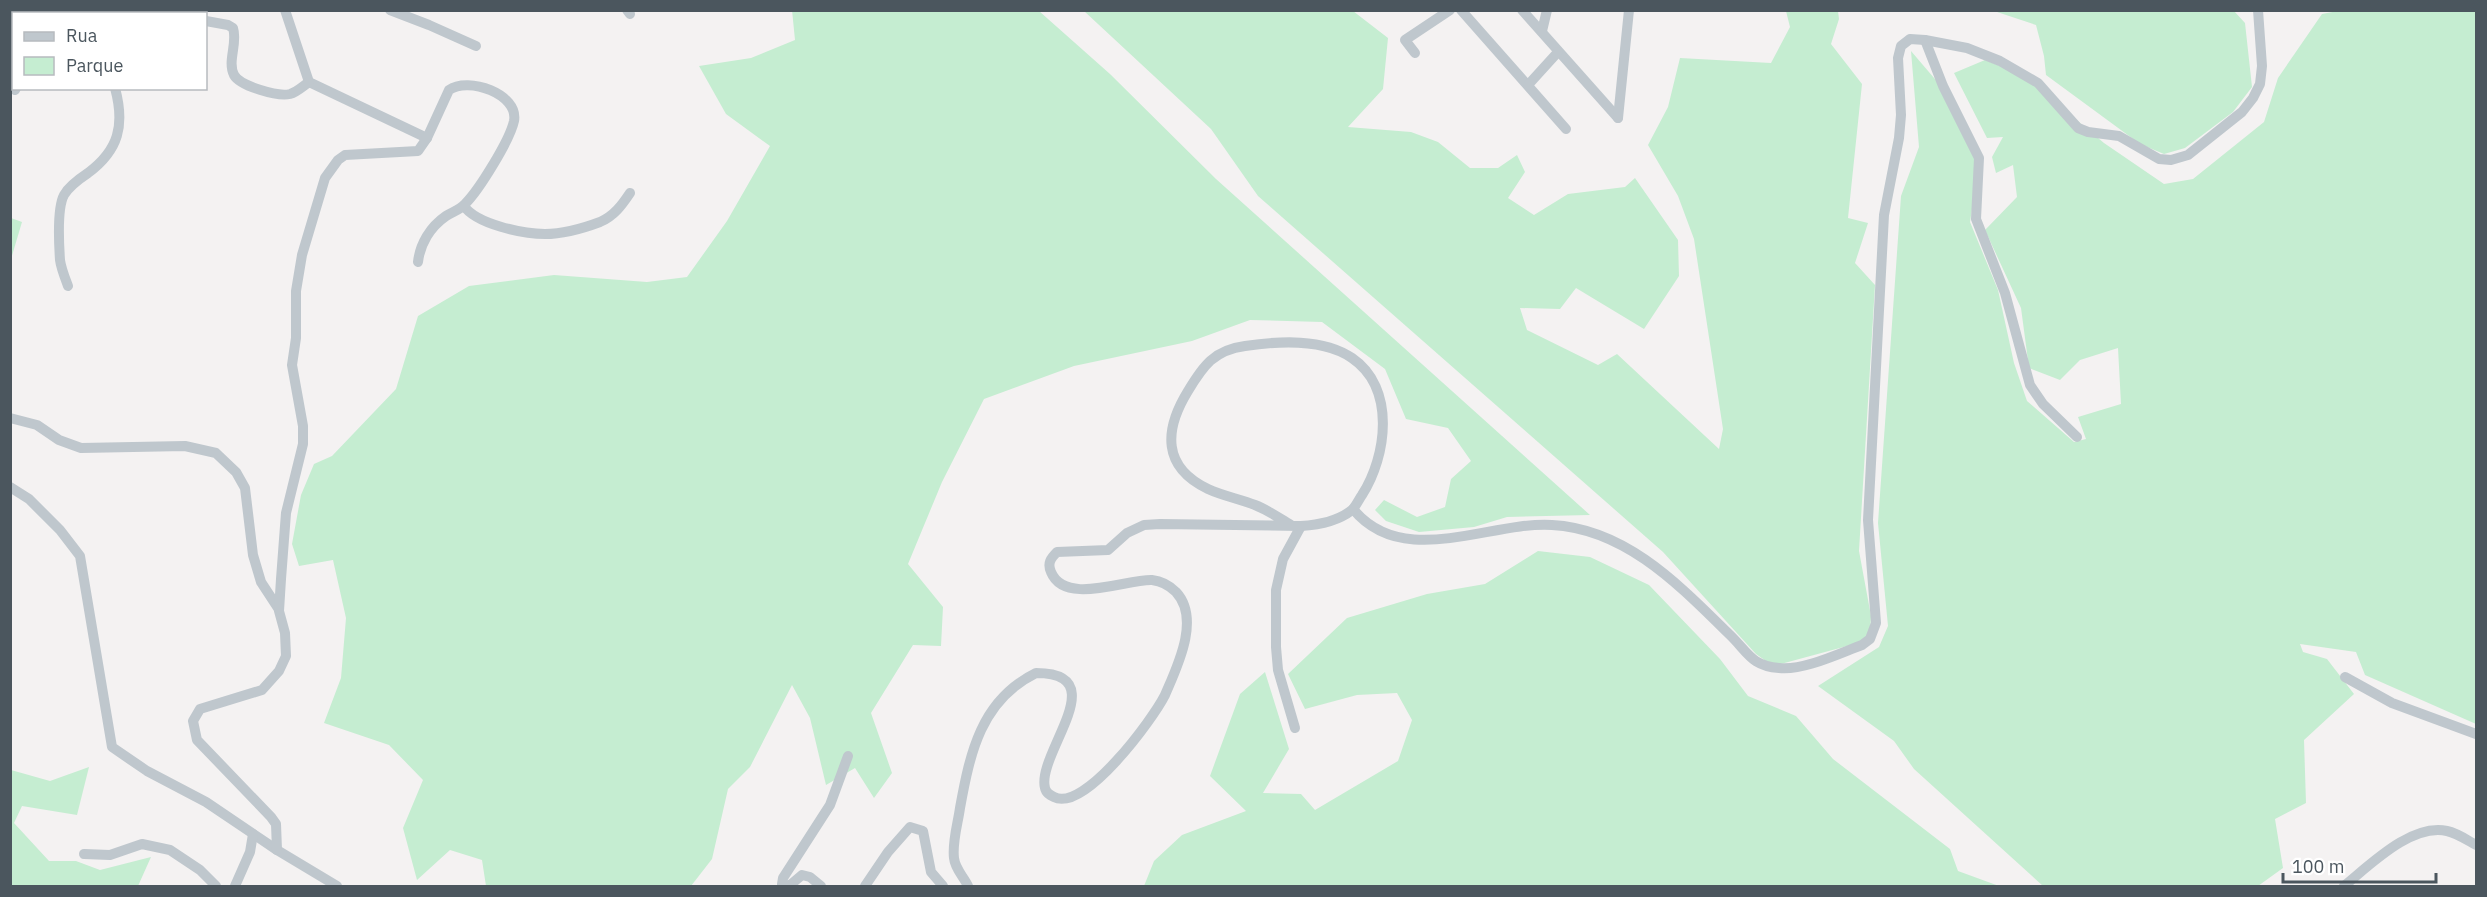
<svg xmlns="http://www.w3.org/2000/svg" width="2487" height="897" font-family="'IBM Plex Sans',sans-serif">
  <rect width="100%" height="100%" fill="#f4f2f2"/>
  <g fill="#c5edd1">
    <path d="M792 10 1039 11 1110 74 1216 179 1590 515 1507 517 1474 527 1419 532 1386 521 1375 510 1384 500 1417 517 1445 507 1451 479 1471 461 1448 428 1406 419 1385 369 1322 322 1250 320 1192 341 1074 366 984 399 942 482 908 564 943 607 941 646 913 645 871 713 892 773 874 798 855 768 826 785 810 718 792 685 750 767 728 789 712 859 691 886H486L482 860 450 850 417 880 403 828 423 780 389 745 324 723 341 678 346 618 333 560 299 566 292 544 301 495 314 464 332 456 396 389 418 316 469 286 554 275 647 282 687 277 727 221 770 146 726 114 699 66 751 58 795 40Z"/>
    <path d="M2343 10 2476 11V724L2365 675 2356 652 2300 644 2303 652 2327 659 2354 694 2304 740 2306 803 2275 819 2283 868 2258 886H2043L1914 769 1894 741 1818 686 1879 647 1888 626 1878 523 1901 196 1919 147 1911 51 1940 85 1980 159 1970 222 1998 290 2014 363 2027 401 2074 442 2086 439 2078 417 2121 404 2118 348 2080 360 2060 380 2029 368 2021 308 1985 230 2017 197 2013 165 1996 173 1992 157 2003 137 1987 138 1954 73 1985 60 2023 75 2104 143 2164 184 2193 179 2264 122 2278 78 2322 14Z"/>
    <path d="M1084 11H1353L1388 38 1383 89 1348 127 1411 132 1438 142 1470 168H1498L1517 155 1525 172 1508 198 1534 215 1568 194 1625 187 1635 178 1678 240 1679 276 1644 329 1576 288 1560 309 1520 308 1527 330 1598 365 1617 354 1719 449 1723 429 1694 239 1678 196 1648 145 1668 107 1680 58 1771 63 1790 27 1786 11H1838L1839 19 1831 44 1862 84 1848 218 1868 223 1855 263 1875 285 1859 551 1871 616 1870 633 1862 642 1773 666 1756 654 1663 552 1258 196 1211 129Z"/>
    <path d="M1994 11H2234L2245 23 2252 87 2233 112 2185 148 2164 154 2140 144 2046 75 2044 56 2036 25Z"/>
    <path d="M11 218 22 222 11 259 10 218Z"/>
    <path d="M1538 551 1590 557 1649 585 1720 659 1748 696 1796 716 1833 759 1950 849 1958 871 1999 886H1144L1154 861 1182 835 1246 811 1210 776 1240 694 1265 672 1289 749 1263 793 1301 794 1315 810 1398 761 1412 720 1397 693 1357 695 1305 709 1288 674 1347 618 1427 594 1485 584Z"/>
    <path d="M89 767 77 815 22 806 14 823 49 861H76L100 870 151 857 138 886H11V770L50 781Z"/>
  </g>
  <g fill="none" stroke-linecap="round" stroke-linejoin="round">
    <g stroke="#bfc7cd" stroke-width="10">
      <path d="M164 10 175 14"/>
      <path d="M285 10 309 82 427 138"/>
      <path d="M390 10 429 25 476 46"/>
      <path d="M627 10 630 14"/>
      <path d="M1461 10 1566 129"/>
      <path d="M1522 10 1618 118"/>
      <path d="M71 14 72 10"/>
      <path d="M95 14 97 10"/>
      <path d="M206 21 228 25 233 28C238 43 227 61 234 75 240 86 278 97 290 94 297 92 303 86 309 82"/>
      <path d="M1542 31 1547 10"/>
      <path d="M1925 40 1943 86 1979 158 1976 219 2005 293 2030 385 2043 404 2077 437"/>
      <path d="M10 44 14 46"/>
      <path d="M1415 53 1405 40 1450 10"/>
      <path d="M1528 85 1558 52"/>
      <path d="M15 90 16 88"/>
      <path d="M1618 118 1629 10"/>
      <path d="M464 206C476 224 523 234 545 234 563 234 584 228 600 222 614 216 622 205 630 193"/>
      <path d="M68 286C65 278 61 268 60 260 59 245 57 208 64 195 69 186 79 179 88 173 119 150 125 125 115 88"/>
      <path d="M10 418 37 425 59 440 81 448 185 446 216 453 236 472 245 488 253 555 261 582 278 608"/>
      <path d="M10 487 29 499 60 530 80 556 112 747 147 771 206 802 277 850 337 886"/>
      <path d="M1353 509C1403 570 1489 521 1552 525 1626 529 1679 585 1729 634 1748 652 1751 666 1779 668 1803 671 1840 653 1862 645L1870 639 1876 623 1868 520 1884 215 1899 138 1901 115 1898 58 1901 46 1910 39 1925 40 1967 48 2000 61 2038 83 2078 128 2088 132 2119 136 2159 159 2171 160 2188 155 2242 112 2253 98 2260 84 2262 66 2258 10"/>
      <path d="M2345 677 2392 703 2476 734"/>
      <path d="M1295 728 1278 670 1276 647V590L1283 559 1301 526"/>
      <path d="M277 850 276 824 271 817 197 740 193 721 200 709 262 690 279 671 286 656 285 633 279 611 281 579 286 513 303 444V426L292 365 296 338V291L302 255 325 178 338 160 345 155 418 151 427 138 449 90C468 76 519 94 514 121 510 140 479 190 465 204 460 210 452 212 446 216 430 227 420 244 418 262"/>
      <path d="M84 854 110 855 142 844 170 850 200 870 216 886"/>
      <path d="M235 886 250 852 253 834"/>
      <path d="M821 886 810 877 802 875 789 886 782 884 783 878 830 805 848 756"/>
      <path d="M865 886 888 852 910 827 923 831 931 872 943 886"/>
      <path d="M968 886C964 877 955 869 954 858 952 842 958 823 960 808 970 753 981 700 1036 673 1116 673 1036 754 1045 788 1046 793 1050 795 1054 797 1084 813 1153 719 1165 695 1177 667 1201 619 1176 592 1170 586 1161 581 1152 580 1126 579 1065 606 1051 572 1047 563 1051 558 1057 552L1108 550 1127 533 1144 525 1160 524 1301 526C1318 525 1338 521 1352 510 1356 506 1359 499 1362 495 1387 456 1396 388 1352 358 1323 338 1279 341 1245 346 1214 350 1203 366 1188 391 1164 430 1162 467 1208 489 1223 496 1240 499 1255 505 1268 510 1279 518 1291 525"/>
      <path d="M2344 886C2369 866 2411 823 2447 831 2457 833 2467 840 2476 845"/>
    </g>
  </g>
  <rect width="2487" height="897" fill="none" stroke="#4b565e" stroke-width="24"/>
  <rect x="12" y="12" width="195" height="78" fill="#ffffff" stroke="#b7bbbf" stroke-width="1.5"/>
  <rect x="24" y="32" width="30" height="9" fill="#bfc7cd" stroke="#b7bbbf" stroke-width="1.5"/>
  <text x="66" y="42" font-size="18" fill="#4b565e">Rua</text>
  <rect x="24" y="57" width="30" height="18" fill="#c5edd1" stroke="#b7bbbf" stroke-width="1.5"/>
  <text x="66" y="72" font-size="18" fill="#4b565e">Parque</text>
  <path d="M2283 873v9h153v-9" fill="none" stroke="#4b565e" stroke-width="3"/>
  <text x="2292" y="873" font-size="18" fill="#4b565e" stroke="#ffffff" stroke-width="4.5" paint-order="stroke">100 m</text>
</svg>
